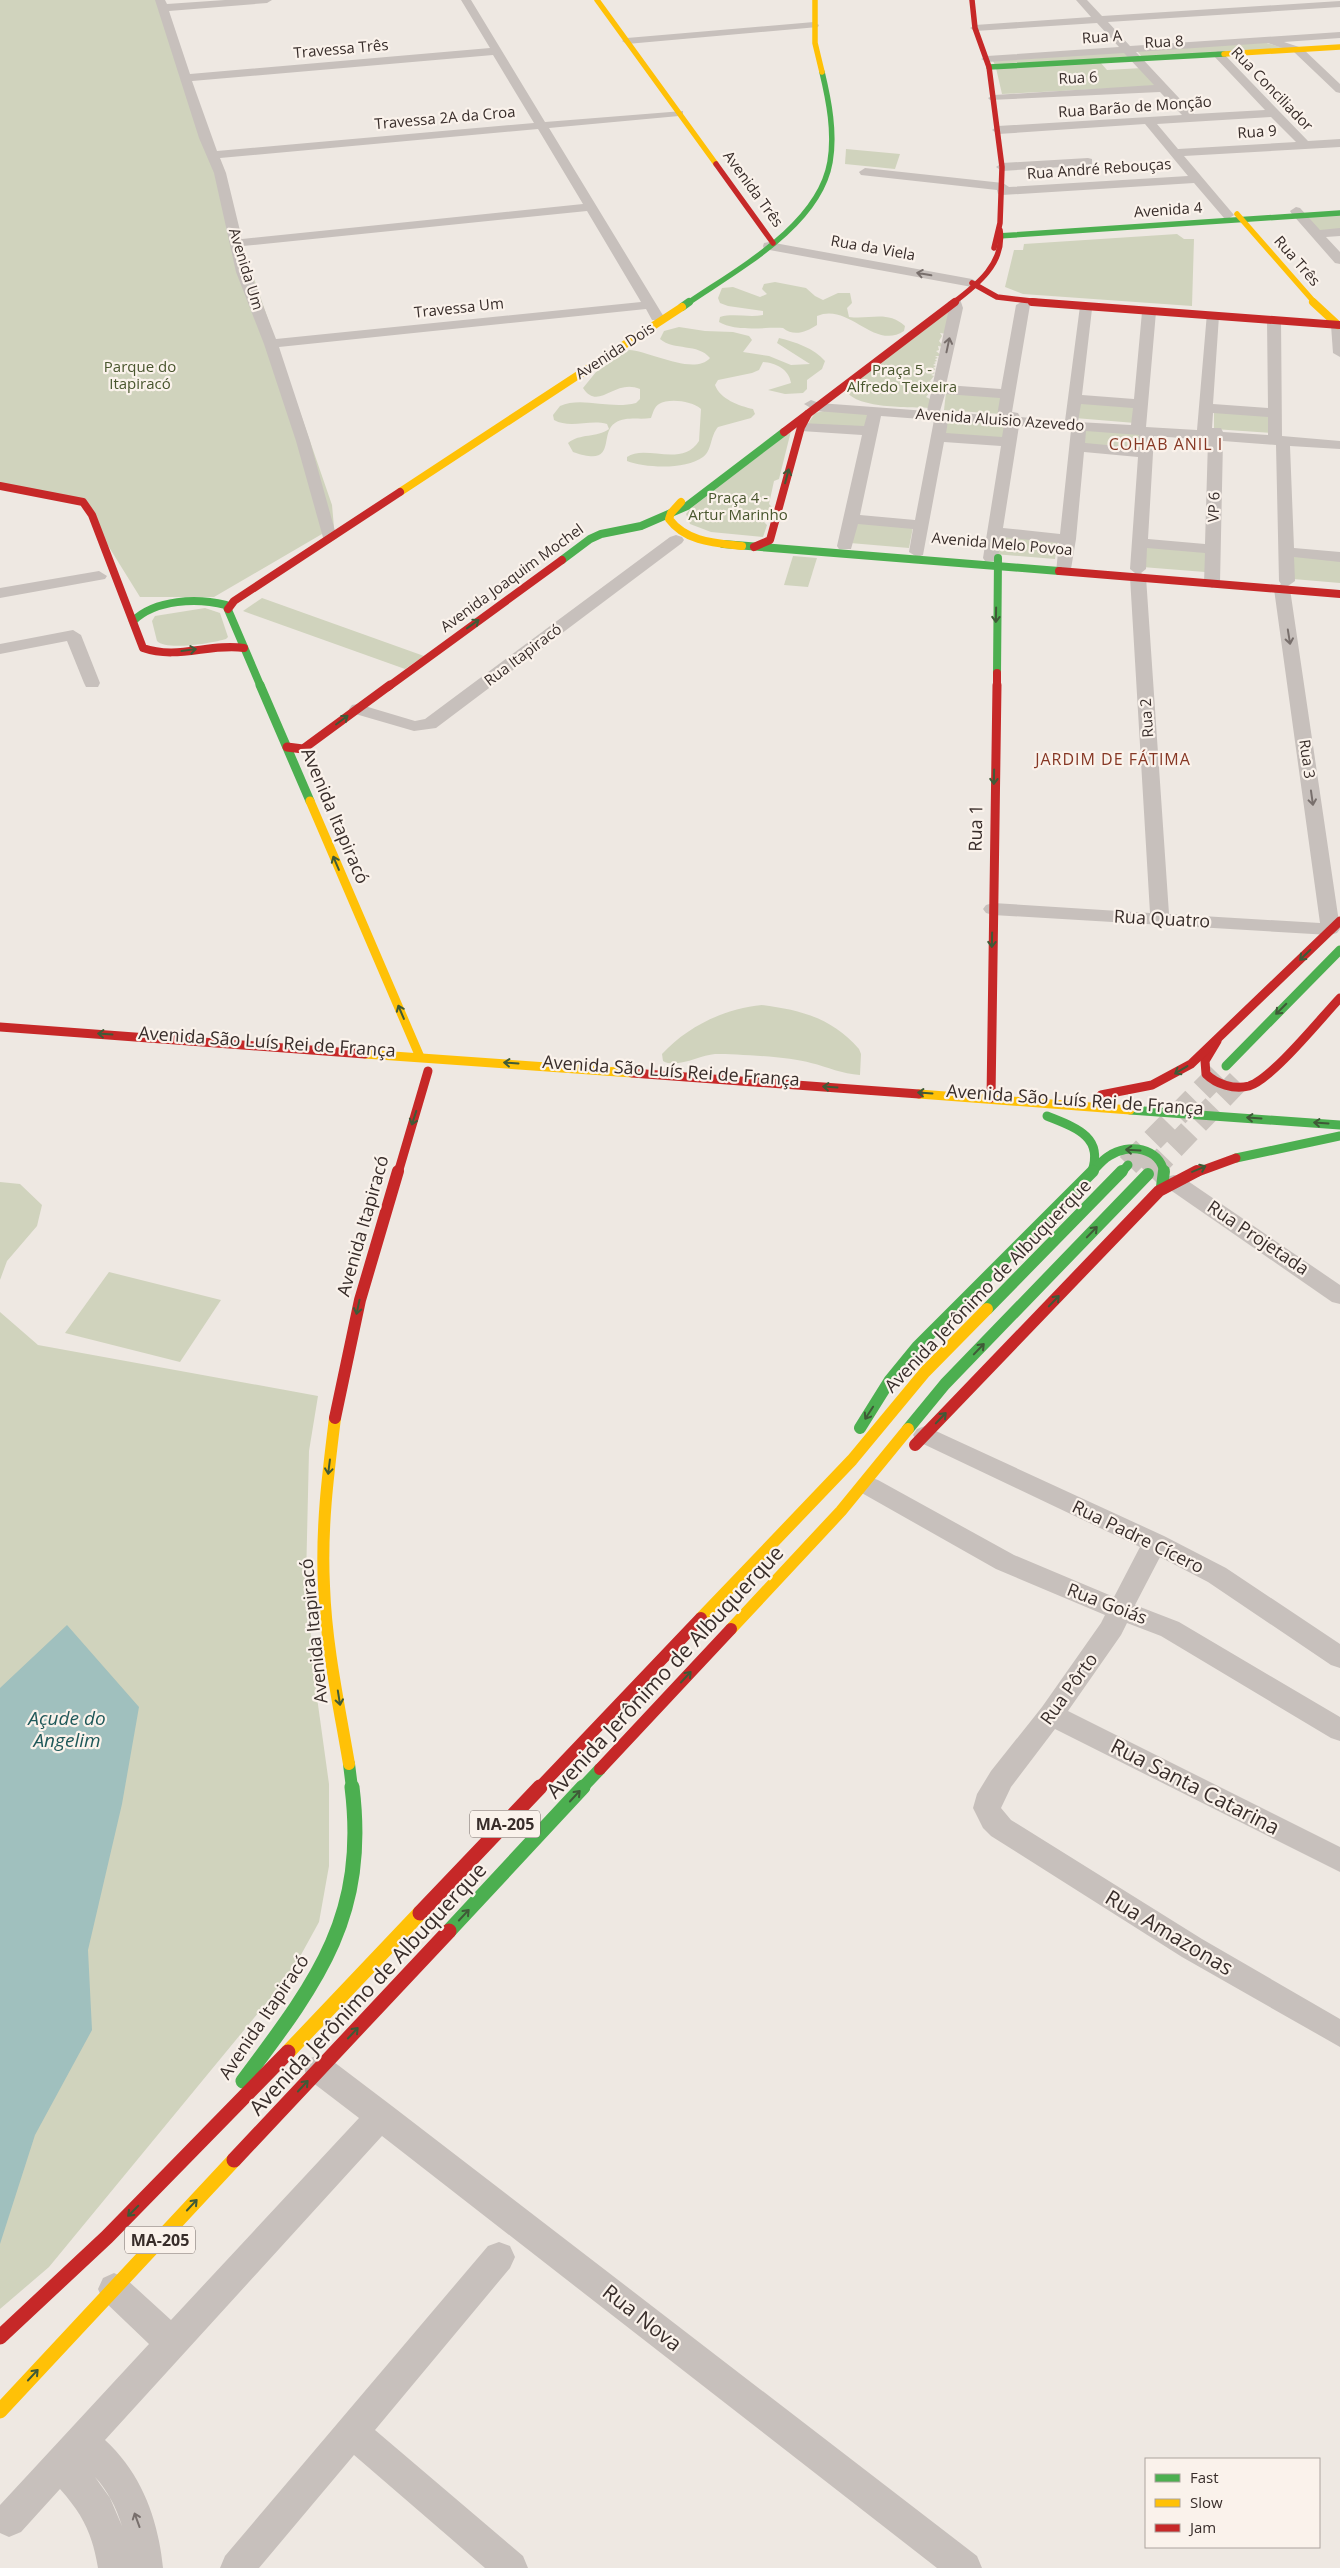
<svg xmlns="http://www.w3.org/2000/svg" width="1340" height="2568" font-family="'Open Sans',sans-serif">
  <rect width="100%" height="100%" fill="#eee8e2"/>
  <g fill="#d0d3bd">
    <path d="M0 0H158L332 505 334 527 214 597H140L81 502 0 488Z"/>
    <path d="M1263 42 1288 49 1142 57 1137 51Z"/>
    <path d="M1125 52 1129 57 995 65 993 61Z"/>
    <path d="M1100 62 1107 70 1142 68 1157 86 1002 94 996 68Z"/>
    <path d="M846 149 900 154 895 169 845 164Z"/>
    <path d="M1340 214V230L1318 231 1304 217Z"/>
    <path d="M1177 234 1184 239H1194L1192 306 1023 294 1005 287 1014 250H1023L1024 244Z"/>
    <path d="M775 282 806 288 815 296 823 300 838 293H850L852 303 847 308 849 317C870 320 887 310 905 326L904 331C874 351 849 302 817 316V325C806 332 794 337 783 328 763 327 736 332 719 322L720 317C734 313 749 318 763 315V311L728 306 720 303 718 298 722 288 733 287 760 297 767 294 762 289 764 284Z"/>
    <path d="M948 312 947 334 940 333 942 336 939 341 944 347 938 346 939 350 936 351 942 356H935L938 358 935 359 937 361 934 362 936 363 933 365 936 366 933 368 936 369 932 371 935 373 931 375 934 376 930 381 932 383 929 385 932 386 928 388 931 389 928 391 930 392 926 397 930 399V408C913 407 851 409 846 389Z"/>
    <path d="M679 327 705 331 733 332 749 336 752 340 743 352 769 356 791 365 810 364 777 343 779 338C795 342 814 348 825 361L822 369 807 380V389L803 393 785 394 768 390 791 383C789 369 776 363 763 362L759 370 752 373 718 380 715 385C720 399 739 406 753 409L755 414 751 418 718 427C710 436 712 451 703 457 686 470 645 468 627 461V457C645 444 682 468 699 441L701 409C692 401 669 398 659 404 654 407 653 413 651 418 639 420 626 416 615 423 598 434 619 468 573 452L568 443C580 433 597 438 609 429L607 424C590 419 570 429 554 420L553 415 560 406C582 396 610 410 636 403L640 399V389C614 378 599 412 583 388L596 372 629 350C650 351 694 376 710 358 698 343 674 351 660 339L664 331Z"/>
    <path d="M946 392 1005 396 1001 414 944 410Z"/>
    <path d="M1077 401 1136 406 1135 423 1075 418Z"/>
    <path d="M824 411 868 413 864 429 807 425 815 413Z"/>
    <path d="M1214 411 1272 415V433L1214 429Z"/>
    <path d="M947 418 1006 423 1003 440 945 435Z"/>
    <path d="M1083 428 1142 433 1140 450 1081 445Z"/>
    <path d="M791 431 779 479 774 481 769 504 772 507V512L767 514 764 522 767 525 763 537 711 532 690 524 686 514 690 509Z"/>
    <path d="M855 522 913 527 909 548 850 543Z"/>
    <path d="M998 534 1058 539 1055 559 994 554Z"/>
    <path d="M1144 544 1205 549V572L1142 567Z"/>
    <path d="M1293 555 1340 559V583L1293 579Z"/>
    <path d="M793 556 817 558 808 587 784 585Z"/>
    <path d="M262 598 424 656 405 669 243 611Z"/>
    <path d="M205 608 220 613 228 637 226 639C213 643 166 651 157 641L152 621 155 616Z"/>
    <path d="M762 1005C801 1010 832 1018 859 1049L861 1054 860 1075C842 1074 828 1067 811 1063 790 1057 738 1054 715 1054 700 1055 677 1069 663 1061L662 1054C688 1026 724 1009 762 1005Z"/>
    <path d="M0 1182 20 1184 42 1205 37 1226 7 1261 0 1280Z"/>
    <path d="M109 1272 221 1300 180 1362 65 1333Z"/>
    <path d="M0 1312 38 1345 318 1396 309 1451 306 1580 315 1683 329 1784V1866L319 1922 291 1973 49 2267 0 2309Z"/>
  </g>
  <path fill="#a0c0be" d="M67 1625 139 1707 122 1804 88 1950 92 2030 35 2135 0 2244V1688Z"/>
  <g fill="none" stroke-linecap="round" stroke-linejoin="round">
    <g stroke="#cac3bd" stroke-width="23" stroke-dasharray="23 12" stroke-linecap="butt">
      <path d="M1128 1165 1226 1066"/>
      <path d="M1149 1173 1245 1074"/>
    </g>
    <path stroke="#cac3bd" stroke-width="29" stroke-dasharray="29 15" stroke-linecap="butt" d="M1148 1174 1151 1171"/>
    <g fill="#c7c0bc" fill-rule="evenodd">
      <path d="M155 0H165L167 4 225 0H272L267 3 169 11 190 74 490 48 461 0H471L545 122 683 111V115L679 116 549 128 664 317 662 320H652L646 309 279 347 310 441 337 538 329 543 324 541 296 441 264 344 236 272 214 173 199 138ZM493 55 534 123 217 151 192 81ZM538 129 583 204 242 239 226 173 220 158ZM587 211 641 302 276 339 250 272 243 246Z"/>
      <path d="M1076 0H1087L1102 16 1340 1V7L1108 22 1130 46 1340 32V38L1284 42 1302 48 1340 84V93L1336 92 1294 52 1268 43 1136 52 1194 114 1265 110 1212 54 1218 51 1222 52 1308 141 1340 139V147L1184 156 1234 215 1228 219 1224 218 1194 183 1002 195 998 194 997 190 861 175 859 172 865 168 1003 183 1009 187 1188 176 1145 124 998 134 992 130 998 126 1182 115 1160 92 990 100 988 98 994 95 1154 85 1124 53 987 62 981 59 987 56 1119 47 1097 23 975 31 970 28 975 25 1091 17ZM1271 117 1296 142 1178 149 1157 124Z"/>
      <path d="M814 22 819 25 818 27 627 44 622 41 627 38Z"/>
      <path d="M1088 158 1092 159V165L1002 171 996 167 1002 163Z"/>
      <path d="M1296 207 1300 208 1320 230 1340 228V236L1326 237 1340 252V264L1335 263 1292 214 1290 211Z"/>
      <path d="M769 242 972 279 979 283 972 287 764 249 763 246 764 243Z"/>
      <path d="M955 298 960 299 963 308 946 385 1001 389 1016 305 1023 301 1028 302 1030 305 1012 412 1018 413 1020 417 1065 421 1080 306 1085 305 1092 309 1082 395 1134 399 1142 312 1149 308 1154 309 1156 312 1146 427 1197 430 1207 313H1217L1219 316 1213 404 1268 408 1267 320 1274 316 1281 320 1282 436 1340 441V449L1290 446 1294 548 1340 552V562L1294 557 1295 581 1288 586 1290 589 1340 929 1337 933 1330 935 993 915 986 913 983 909 986 905 993 903 1150 913 1130 577 1135 573 1130 569 1138 457 1084 452 1076 539 1070 575H1058L1056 572 1059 543 1002 537 997 561H985L983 558 1001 446 944 442 923 555 917 557 909 552 913 529 858 524 851 549H839L837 546 862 435 801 431 794 427 801 423 864 426 867 415 816 411 804 404 811 400 819 403 927 411 949 308 948 302ZM945 394 1000 398 997 416 940 411ZM1081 404 1133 408 1131 425 1078 422ZM1213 413 1268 417V435L1223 432 1221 428H1212ZM881 416 934 420 915 520 860 515ZM948 421 1004 425 1002 437 946 433ZM1019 426 1071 430 1060 534 1003 528ZM1086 431 1139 435V448L1085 443ZM1154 436 1208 440 1205 544 1148 539ZM1223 441 1276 445 1279 581 1281 584 1274 589 1320 923 1169 914 1146 577 1141 573 1146 569 1147 548 1205 553 1204 583 1212 588 1220 583Z"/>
      <path d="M1338 321H1340V357L1333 353 1331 325Z"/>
      <path d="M676 535 682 537 684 540 682 543 436 728 414 731 352 713 349 709 352 705 358 704 415 721 425 719 670 537Z"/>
      <path d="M99 571 107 576 105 579 0 598V588Z"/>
      <path d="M73 630 81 635 100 683 98 687H86L84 683 67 641 0 654V644Z"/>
      <path d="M1174 1175 1182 1177 1340 1285V1304L1332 1302 1166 1187 1163 1182 1166 1177Z"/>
      <path d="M925 1426 1164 1536 1226 1568 1340 1644V1668L1331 1665 1208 1582 1160 1557 1135 1605 1179 1622 1340 1717V1741L1331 1738 1161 1636 1127 1623 1121 1635 1068 1711 1340 1847V1872L1055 1729 1011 1787 1001 1808 1011 1820 1202 1939 1340 2019V2047L1182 1957 991 1836 983 1828 973 1808 977 1794 991 1771 1042 1707 1101 1623 1105 1615 996 1569 860 1492 857 1486 860 1480 869 1477 878 1480 1014 1555 1114 1597 1140 1547 917 1441 913 1435 917 1429Z"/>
      <path d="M319 2055 330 2059 392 2106 977 2556 982 2568H937L382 2136 105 2440C142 2474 158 2519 163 2568H98C92 2533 83 2515 60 2489L21 2532 9 2537 0 2533V2505L149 2344 103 2300 98 2289 103 2278 114 2273 125 2278 171 2320 359 2118 308 2079 304 2069 308 2059ZM95 2477C108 2491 116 2507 122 2526L110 2498Z"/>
      <path d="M499 2242 510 2246 515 2257 510 2268 375 2430 523 2556 528 2568H485L354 2455 259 2568H220L225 2556 488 2246Z"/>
    </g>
    <g stroke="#4caf50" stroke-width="5.5">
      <path d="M989 67 1224 54"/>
      <path d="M998 236 1340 213"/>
      <path d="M688 303C736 270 819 226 830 162 835 133 829 101 822 72"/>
    </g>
    <g stroke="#4caf50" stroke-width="8">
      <path d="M682 307 689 302"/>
      <path d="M723 544 1059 571"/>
      <path d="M562 560 590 539 601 534 641 526 687 506 784 432"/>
      <path d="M133 621C156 599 197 598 226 605L261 687"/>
      <path d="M997 673 998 558"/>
    </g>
    <g stroke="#4caf50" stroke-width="9">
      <path d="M260 685 310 801"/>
      <path d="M1226 1066 1340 950"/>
      <path d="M1130 1110 1340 1125"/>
      <path d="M1047 1116C1074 1127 1104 1136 1092 1171"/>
      <path d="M1236 1158 1340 1136"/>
      <path d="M1091 1173C1097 1167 1102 1160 1109 1156 1128 1143 1160 1147 1164 1173"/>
      <path d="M1121 1173 1128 1165"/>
    </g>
    <g stroke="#4caf50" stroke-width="12">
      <path d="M1162 1187 1164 1171"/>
      <path d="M987 1309 1122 1171"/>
      <path d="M860 1428 890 1380 917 1347 1093 1171"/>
      <path d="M908 1429 945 1384 1148 1174"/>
      <path d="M349 1764 352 1788"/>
      <path d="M582 1788 600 1769"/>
    </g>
    <g stroke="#4caf50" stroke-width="15">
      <path d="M449 1931 583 1787"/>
      <path d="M243 2081C317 1982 368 1917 352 1787"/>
    </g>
    <g stroke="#ffc107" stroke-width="5.5">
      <path d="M597 0 716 164"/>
      <path d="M815 0V43L822 72"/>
      <path d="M1224 54 1340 47"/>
      <path d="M1237 214 1315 303"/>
    </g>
    <g stroke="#ffc107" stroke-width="8">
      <path d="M1313 302 1338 325"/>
      <path d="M400 492 682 307"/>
      <path d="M681 502 671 513 669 519C686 542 715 543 742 546"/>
    </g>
    <g stroke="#ffc107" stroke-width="9">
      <path d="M310 801 420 1057"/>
      <path d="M365 1054 632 1073"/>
      <path d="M919 1094 1130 1110"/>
    </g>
    <g stroke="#ffc107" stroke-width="12">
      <path d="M335 1418C328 1474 321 1529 324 1586 326 1646 339 1705 349 1764"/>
      <path d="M701 1618 852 1460 925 1372 987 1309"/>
      <path d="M731 1629 841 1511 908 1429"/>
    </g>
    <g stroke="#ffc107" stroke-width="15">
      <path d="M288 2052 420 1913"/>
      <path d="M0 2411 234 2160"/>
    </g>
    <g stroke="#c62828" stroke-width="5.5">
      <path d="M972 0 975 28 989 67 1002 167 1000 223 994 248"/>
      <path d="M716 164 773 243"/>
      <path d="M972 283 997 297 1049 303"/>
      <path d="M953 303C977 285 1005 263 1000 230"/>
    </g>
    <g stroke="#c62828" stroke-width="8">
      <path d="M1032 302 1340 325"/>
      <path d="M784 432 955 302"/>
      <path d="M0 486 83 502 92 515 143 648C177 660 210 643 244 648"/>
      <path d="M754 547 770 540 801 427 808 414"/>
      <path d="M1059 571 1340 594"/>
      <path d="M228 609 234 601 400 492"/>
      <path d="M388 687 562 560"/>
      <path d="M997 687V673"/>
    </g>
    <g stroke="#c62828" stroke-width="9">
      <path d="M287 747 303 749 390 685"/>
      <path d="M0 1027 365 1054"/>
      <path d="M1217 1041 1205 1061 1206 1074C1216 1084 1234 1090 1249 1086 1272 1079 1321 1018 1340 998"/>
      <path d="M632 1073 919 1094"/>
      <path d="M1101 1095 1152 1085 1191 1064 1340 921"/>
      <path d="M991 1098 997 685"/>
      <path d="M398 1173 428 1071"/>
      <path d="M1195 1173 1236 1158"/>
    </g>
    <g stroke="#c62828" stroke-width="12">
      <path d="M335 1418 360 1300 398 1171"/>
      <path d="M915 1445 1159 1191 1197 1171"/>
      <path d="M600 1769 731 1629"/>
      <path d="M539 1788 701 1618"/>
    </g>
    <g stroke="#c62828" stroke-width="15">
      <path d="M420 1913 540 1787"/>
      <path d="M234 2160 449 1931"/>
      <path d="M0 2337 107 2237 288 2052"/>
    </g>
  </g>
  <defs><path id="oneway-shaft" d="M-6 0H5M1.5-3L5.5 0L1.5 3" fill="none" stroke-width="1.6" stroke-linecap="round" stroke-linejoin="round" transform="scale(1.25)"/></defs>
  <g stroke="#786f6c">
    <use href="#oneway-shaft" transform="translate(924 274) rotate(-170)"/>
    <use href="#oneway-shaft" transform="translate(948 345) rotate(-78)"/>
    <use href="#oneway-shaft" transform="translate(1289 637) rotate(81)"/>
    <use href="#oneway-shaft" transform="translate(1312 798) rotate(82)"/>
    <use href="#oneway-shaft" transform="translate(137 2520) rotate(-110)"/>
  </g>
  <g stroke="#3f5a37">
    <use href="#oneway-shaft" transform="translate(787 476) rotate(-75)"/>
    <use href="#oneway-shaft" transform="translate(996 615) rotate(91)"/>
    <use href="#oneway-shaft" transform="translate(473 624) rotate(-36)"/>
    <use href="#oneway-shaft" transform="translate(189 650) rotate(-8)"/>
    <use href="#oneway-shaft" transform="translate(342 720) rotate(-37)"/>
    <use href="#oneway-shaft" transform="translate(994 777) rotate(91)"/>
    <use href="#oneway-shaft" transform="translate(336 863) rotate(-113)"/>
    <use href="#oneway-shaft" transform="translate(992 940) rotate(91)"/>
    <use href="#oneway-shaft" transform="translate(1305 955) rotate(136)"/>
    <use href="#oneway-shaft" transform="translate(1281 1009) rotate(135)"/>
    <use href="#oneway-shaft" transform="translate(401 1012) rotate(-113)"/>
    <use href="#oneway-shaft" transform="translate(105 1034) rotate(-176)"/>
    <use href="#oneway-shaft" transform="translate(511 1063) rotate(-176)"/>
    <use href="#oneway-shaft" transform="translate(1181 1070) rotate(149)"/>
    <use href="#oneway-shaft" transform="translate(830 1087) rotate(-176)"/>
    <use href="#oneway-shaft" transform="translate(925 1093) rotate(-176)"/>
    <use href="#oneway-shaft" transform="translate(414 1118) rotate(108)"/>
    <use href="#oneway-shaft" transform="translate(1254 1118) rotate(-176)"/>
    <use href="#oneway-shaft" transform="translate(1321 1123) rotate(-176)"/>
    <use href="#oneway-shaft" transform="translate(1133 1150) rotate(-177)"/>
    <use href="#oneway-shaft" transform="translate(1199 1169) rotate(-23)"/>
    <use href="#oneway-shaft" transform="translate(1092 1232) rotate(-46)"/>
    <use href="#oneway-shaft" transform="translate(1054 1301) rotate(-46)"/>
    <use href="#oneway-shaft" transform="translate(358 1307) rotate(102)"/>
    <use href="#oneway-shaft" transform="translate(979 1349) rotate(-46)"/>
    <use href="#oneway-shaft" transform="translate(869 1413) rotate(123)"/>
    <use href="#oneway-shaft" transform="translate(941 1418) rotate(-46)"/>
    <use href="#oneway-shaft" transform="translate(329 1467) rotate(97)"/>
    <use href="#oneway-shaft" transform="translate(686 1677) rotate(-47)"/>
    <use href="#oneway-shaft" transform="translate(339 1698) rotate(81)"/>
    <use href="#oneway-shaft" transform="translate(575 1796) rotate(-47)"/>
    <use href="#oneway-shaft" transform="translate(464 1915) rotate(-47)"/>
    <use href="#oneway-shaft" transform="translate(353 2033) rotate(-47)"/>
    <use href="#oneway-shaft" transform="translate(303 2086) rotate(-47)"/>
    <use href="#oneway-shaft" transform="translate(192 2205) rotate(-47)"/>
    <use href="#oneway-shaft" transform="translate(133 2211) rotate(135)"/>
    <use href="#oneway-shaft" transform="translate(33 2375) rotate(-47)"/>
  </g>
  <g text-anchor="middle" stroke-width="4.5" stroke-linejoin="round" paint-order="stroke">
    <g font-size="15" fill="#382d2a" stroke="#faf2eb">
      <text transform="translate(1102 37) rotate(-4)" y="5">Rua A</text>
      <text transform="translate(1164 42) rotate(-3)" y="5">Rua 8</text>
      <text transform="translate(341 49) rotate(-5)" y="5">Travessa Três</text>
      <text transform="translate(1078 78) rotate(-3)" y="5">Rua 6</text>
      <text transform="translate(1272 89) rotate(46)" y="5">Rua Conciliador</text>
      <text transform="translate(1135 107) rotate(-4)" y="5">Rua Barão de Monção</text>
      <text transform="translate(445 118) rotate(-5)" y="5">Travessa 2A da Croa</text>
      <text transform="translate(1257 132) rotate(-4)" y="5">Rua 9</text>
      <text transform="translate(1099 169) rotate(-4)" y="5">Rua André Rebouças</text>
      <text transform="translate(753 189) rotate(54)" y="5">Avenida Três</text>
      <text transform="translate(1168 210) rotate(-4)" y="5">Avenida 4</text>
      <text transform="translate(873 248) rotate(10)" y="5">Rua da Viela</text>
      <text transform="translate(1297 261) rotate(49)" y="5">Rua Três</text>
      <text transform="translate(246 269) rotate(73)" y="5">Avenida Um</text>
      <text transform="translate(459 308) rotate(-6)" y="5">Travessa Um</text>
      <text transform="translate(615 351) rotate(-33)" y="5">Avenida Dois</text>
      <text transform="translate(1000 420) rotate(4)" y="5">Avenida Aluisio Azevedo</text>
      <text transform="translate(1214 507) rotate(-88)" y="5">VP 6</text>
      <text transform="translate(1002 544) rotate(5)" y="5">Avenida Melo Povoa</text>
      <text transform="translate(512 578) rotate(-36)" y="5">Avenida Joaquim Mochel</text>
      <text transform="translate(523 655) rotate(-37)" y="5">Rua Itapiracó</text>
      <text transform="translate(1147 718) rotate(-94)" y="5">Rua 2</text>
      <text transform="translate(1307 759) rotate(82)" y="5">Rua 3</text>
    </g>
    <g font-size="15" fill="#49562e" stroke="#faf2eb">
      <text x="140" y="372">Parque do<tspan x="140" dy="17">Itapiracó</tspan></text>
      <text x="902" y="375">Praça 5 -<tspan x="902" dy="17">Alfredo Teixeira</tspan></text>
      <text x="738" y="503">Praça 4 -<tspan x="738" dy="17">Artur Marinho</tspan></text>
    </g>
    <g font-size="16" letter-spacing="1" fill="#863724" stroke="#faf2eb">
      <text x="1166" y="450">COHAB ANIL I</text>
    </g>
    <g font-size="16" letter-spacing="1" fill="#863724" stroke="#faf2eb">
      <text x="1113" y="765">JARDIM DE FÁTIMA</text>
    </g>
    <g fill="#faf2eb" stroke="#726864" stroke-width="1">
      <rect x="470" y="1810.5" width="70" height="27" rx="4"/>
      <rect x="125" y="2226.5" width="70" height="27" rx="4"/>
    </g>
    <g font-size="16" font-weight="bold" fill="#382d2a">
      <text x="505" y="1830">MA-205</text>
      <text x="160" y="2246">MA-205</text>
    </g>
    <g font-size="18" fill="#382d2a" stroke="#faf2eb">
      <text transform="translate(335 816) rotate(67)" y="6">Avenida Itapiracó</text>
      <text transform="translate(976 828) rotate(-89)" y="6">Rua 1</text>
      <text transform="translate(1162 919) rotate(3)" y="6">Rua Quatro</text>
      <text transform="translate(267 1042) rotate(4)" y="6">Avenida São Luís Rei de França</text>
      <text transform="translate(671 1071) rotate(4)" y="6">Avenida São Luís Rei de França</text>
      <text transform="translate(1075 1100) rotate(4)" y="6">Avenida São Luís Rei de França</text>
      <text transform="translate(363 1226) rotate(-74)" y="6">Avenida Itapiracó</text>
      <text transform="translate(1258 1238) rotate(34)" y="6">Rua Projetada</text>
      <text transform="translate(988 1286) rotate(-46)" y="6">Avenida Jerônimo de Albuquerque</text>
      <text transform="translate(1138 1537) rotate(26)" y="6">Rua Padre Cícero</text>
      <text transform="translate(1107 1604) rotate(21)" y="6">Rua Goiás</text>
      <text transform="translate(314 1631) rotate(-96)" y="6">Avenida Itapiracó</text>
      <text transform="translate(1069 1689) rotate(-54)" y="6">Rua Pôrto</text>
      <text transform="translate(264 2017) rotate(-56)" y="6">Avenida Itapiracó</text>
    </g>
    <g font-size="19" font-style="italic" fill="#1f5859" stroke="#faf2eb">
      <text x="67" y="1725">Açude do<tspan x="67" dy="22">Angelim</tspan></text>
    </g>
    <g font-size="21" fill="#382d2a" stroke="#faf2eb">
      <text transform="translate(665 1672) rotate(-47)" y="7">Avenida Jerônimo de Albuquerque</text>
      <text transform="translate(1195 1787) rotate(27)" y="7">Rua Santa Catarina</text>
      <text transform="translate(1169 1933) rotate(31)" y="7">Rua Amazonas</text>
      <text transform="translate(368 1989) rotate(-47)" y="7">Avenida Jerônimo de Albuquerque</text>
      <text transform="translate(642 2318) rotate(38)" y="7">Rua Nova</text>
    </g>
  </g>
  <rect x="1145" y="2458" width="175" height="90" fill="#faf2eb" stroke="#aca39e"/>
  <rect x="1155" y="2474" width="25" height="8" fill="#4caf50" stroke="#aca39e"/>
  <text x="1190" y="2483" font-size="15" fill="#382d2a">Fast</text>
  <rect x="1155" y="2499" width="25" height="8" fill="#ffc107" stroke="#aca39e"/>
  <text x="1190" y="2508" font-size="15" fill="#382d2a">Slow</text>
  <rect x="1155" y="2524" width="25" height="8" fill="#c62828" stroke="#aca39e"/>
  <text x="1190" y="2533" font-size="15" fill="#382d2a">Jam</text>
</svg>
